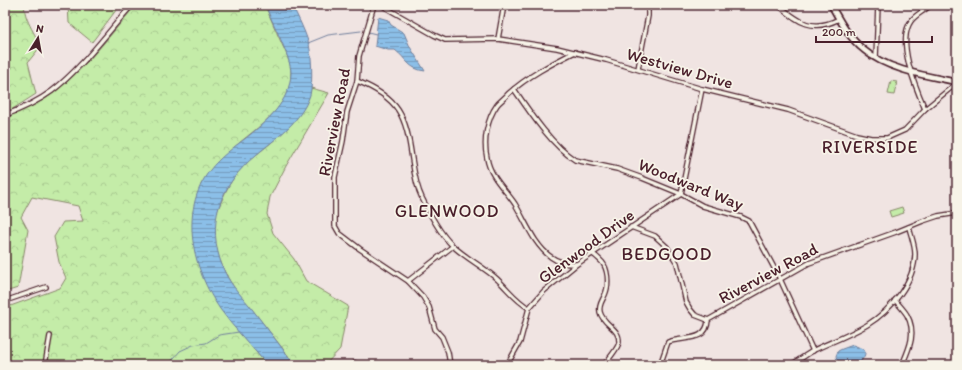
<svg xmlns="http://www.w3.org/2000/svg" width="962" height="370" font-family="Itim,sans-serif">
  <defs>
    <pattern id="forest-crowns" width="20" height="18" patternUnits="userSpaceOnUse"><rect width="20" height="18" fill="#c4eca8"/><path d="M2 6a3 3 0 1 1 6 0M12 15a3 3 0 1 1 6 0" fill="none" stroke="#aaca91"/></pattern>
    <pattern id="water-rules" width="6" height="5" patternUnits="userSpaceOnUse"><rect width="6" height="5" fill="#8bbfe8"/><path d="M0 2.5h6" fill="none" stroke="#749bbc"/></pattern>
  </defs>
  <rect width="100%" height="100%" fill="#f0e4e2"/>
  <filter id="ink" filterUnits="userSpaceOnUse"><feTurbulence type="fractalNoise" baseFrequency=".025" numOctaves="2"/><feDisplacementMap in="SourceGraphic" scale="8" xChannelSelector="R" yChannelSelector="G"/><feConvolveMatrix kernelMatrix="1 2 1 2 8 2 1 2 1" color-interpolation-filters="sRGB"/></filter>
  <g filter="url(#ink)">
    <g fill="url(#forest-crowns)" stroke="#87866a">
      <path d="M5 5H25C22 15 36 36 41 46L28 62 36 94 11 110 5 112Z"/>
      <path d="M68 5H120L92 42 69 23Z"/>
      <path d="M136 5H265C270 17 275 29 281 42 284 49 288 56 290 64 298 105 256 127 231 150 220 160 211 173 201 184L229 320 267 365H5V308L60 288 66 278 59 262 54 237 63 222 83 221 78 206 32 197 21 217 28 230 18 288 5 292V117C15 113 26 109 36 104 72 86 109 36 136 5Z"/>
      <path d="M311 88 329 93 286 166 270 197 267 214 273 233 294 259 306 281 348 306 340 349 325 365H295C282 347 268 330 254 312 248 304 241 297 235 289 222 271 210 239 215 217 217 211 220 205 222 200 231 178 242 165 261 151 282 134 305 116 311 88Z"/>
    </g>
    <g fill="#c4eca8" stroke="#87866a">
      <path d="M891 81 897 82 894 95 888 94Z"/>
      <path d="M902 207 904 213 891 217 889 211Z"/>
    </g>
    <g fill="url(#water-rules)" stroke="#717f9c">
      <path d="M265 5H292C298 17 304 29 308 41 312 52 313 84 310 95 301 122 276 138 256 155 220 185 205 223 223 268 229 283 239 293 249 305 264 325 280 345 295 365H267C252 346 234 329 220 309 193 270 178 212 210 170 219 158 234 147 246 138 267 121 290 102 291 73 291 57 272 22 265 5Z"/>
      <path d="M378 17 388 20 391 25 404 33 410 47 425 71C408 69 407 59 395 50H388L375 46Z"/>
      <path d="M853 345C870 351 866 353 859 365H838L836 356 838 351 842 349Z"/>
    </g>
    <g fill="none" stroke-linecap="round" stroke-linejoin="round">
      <g stroke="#717f9c" stroke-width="1">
        <path d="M368 32 376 34"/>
        <path d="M308 43 328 35 361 31"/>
        <path d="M168 365 180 351 193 345 206 343 219 335 239 332"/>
      </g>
      <defs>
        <g id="street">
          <path d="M374 5 359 56 357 81 347 112 343 141 335 177V226L339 233 360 249 408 281 423 297 429 307 435 329 442 337 448 352 450 365"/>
          <path d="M381 5 434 35 445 40 498 39 557 48 606 60 702 89 788 110 857 135 871 138H887L905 130 925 109 957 83"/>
          <path d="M778 5C799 22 812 33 839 19"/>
          <path d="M498 39 504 5"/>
          <path d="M575 52C551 64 528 76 508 94 505 98 500 101 497 105 487 119 483 141 487 158 490 177 505 189 515 204 526 222 534 245 551 257 559 263 567 264 576 264"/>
          <path d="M876 58 878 5"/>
          <path d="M638 69 648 16V5"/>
          <path d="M357 81C399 98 406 115 412 159 414 172 416 186 422 198 430 214 440 234 453 246 467 259 484 267 497 279 508 289 516 301 529 308"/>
          <path d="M514 89C529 111 552 146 575 160L617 169 642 178 681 194 703 206 741 217 749 221 780 279 813 351"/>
          <path d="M925 109C916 88 896 42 911 21 916 14 925 11 930 5"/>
          <path d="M5 115C22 109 37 102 52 91 81 69 107 33 132 5"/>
          <path d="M631 227 655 236 667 247 677 263 686 302 690 309 695 315 708 320"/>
          <path d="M593 254C596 256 599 259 602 262 608 269 609 283 606 292 604 299 598 304 600 312 603 325 620 328 619 342 619 347 608 360 604 365"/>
          <path d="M408 281 453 246"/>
          <path d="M895 300C899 305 904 310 907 315 917 333 909 349 902 365"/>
          <path d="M5 301 46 287"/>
          <path d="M708 320 809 263 896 232 923 221 938 216 957 213"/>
          <path d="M355 363 357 365"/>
          <path d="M45 365 50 336"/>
          <path d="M507 365 520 342 529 308 544 291 577 264 681 194 702 89"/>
          <path d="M660 365 668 342C683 336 707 343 708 320"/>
          <path d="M791 365C799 360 806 355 814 350 831 342 850 335 867 325 890 311 915 282 915 254 915 245 911 236 909 227"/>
        </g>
        <path id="secondary" d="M831 5C840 21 849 38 864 50 887 70 928 76 957 82"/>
      </defs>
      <use href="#street" stroke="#4a1f2b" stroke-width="6"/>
      <use href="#secondary" stroke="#4a1f2b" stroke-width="8"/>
      <use href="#street" stroke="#f7f3e8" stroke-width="3.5"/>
      <use href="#secondary" stroke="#f7f3e8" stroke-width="4.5"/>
    </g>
  </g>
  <g text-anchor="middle" stroke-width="3.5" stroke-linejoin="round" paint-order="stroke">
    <g font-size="17" fill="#4a1f2b" stroke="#f7f3e8">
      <text transform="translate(680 68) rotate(16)" y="6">Westview Drive</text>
      <text transform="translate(334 122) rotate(-79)" y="6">Riverview Road</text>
      <text transform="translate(691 184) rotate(22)" y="6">Woodward Way</text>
      <text transform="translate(586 246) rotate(-36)" y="6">Glenwood Drive</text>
      <text transform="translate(768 273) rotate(-28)" y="6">Riverview Road</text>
    </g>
    <g font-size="18" letter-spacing="1" fill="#4a1f2b" stroke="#f7f3e8">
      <text x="870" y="153">RIVERSIDE</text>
      <text x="447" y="217">GLENWOOD</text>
      <text x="667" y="260">BEDGOOD</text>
    </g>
  </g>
  <rect width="962" height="370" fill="none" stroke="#f7f3e8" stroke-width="20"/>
  <rect x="10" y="10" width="942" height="350" fill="none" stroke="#4a1f2b" stroke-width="1.5" filter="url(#ink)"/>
  <g transform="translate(38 38) rotate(11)" stroke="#f7f3e8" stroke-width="3" paint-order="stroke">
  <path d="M0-3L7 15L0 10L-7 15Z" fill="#4a1f2b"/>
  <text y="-6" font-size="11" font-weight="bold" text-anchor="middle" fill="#4a1f2b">N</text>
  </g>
  <path d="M816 36v6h116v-6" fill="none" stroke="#4a1f2b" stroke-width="2"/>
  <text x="822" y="36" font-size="12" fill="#4a1f2b" stroke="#f7f3e8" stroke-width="3" paint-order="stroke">200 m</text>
</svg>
